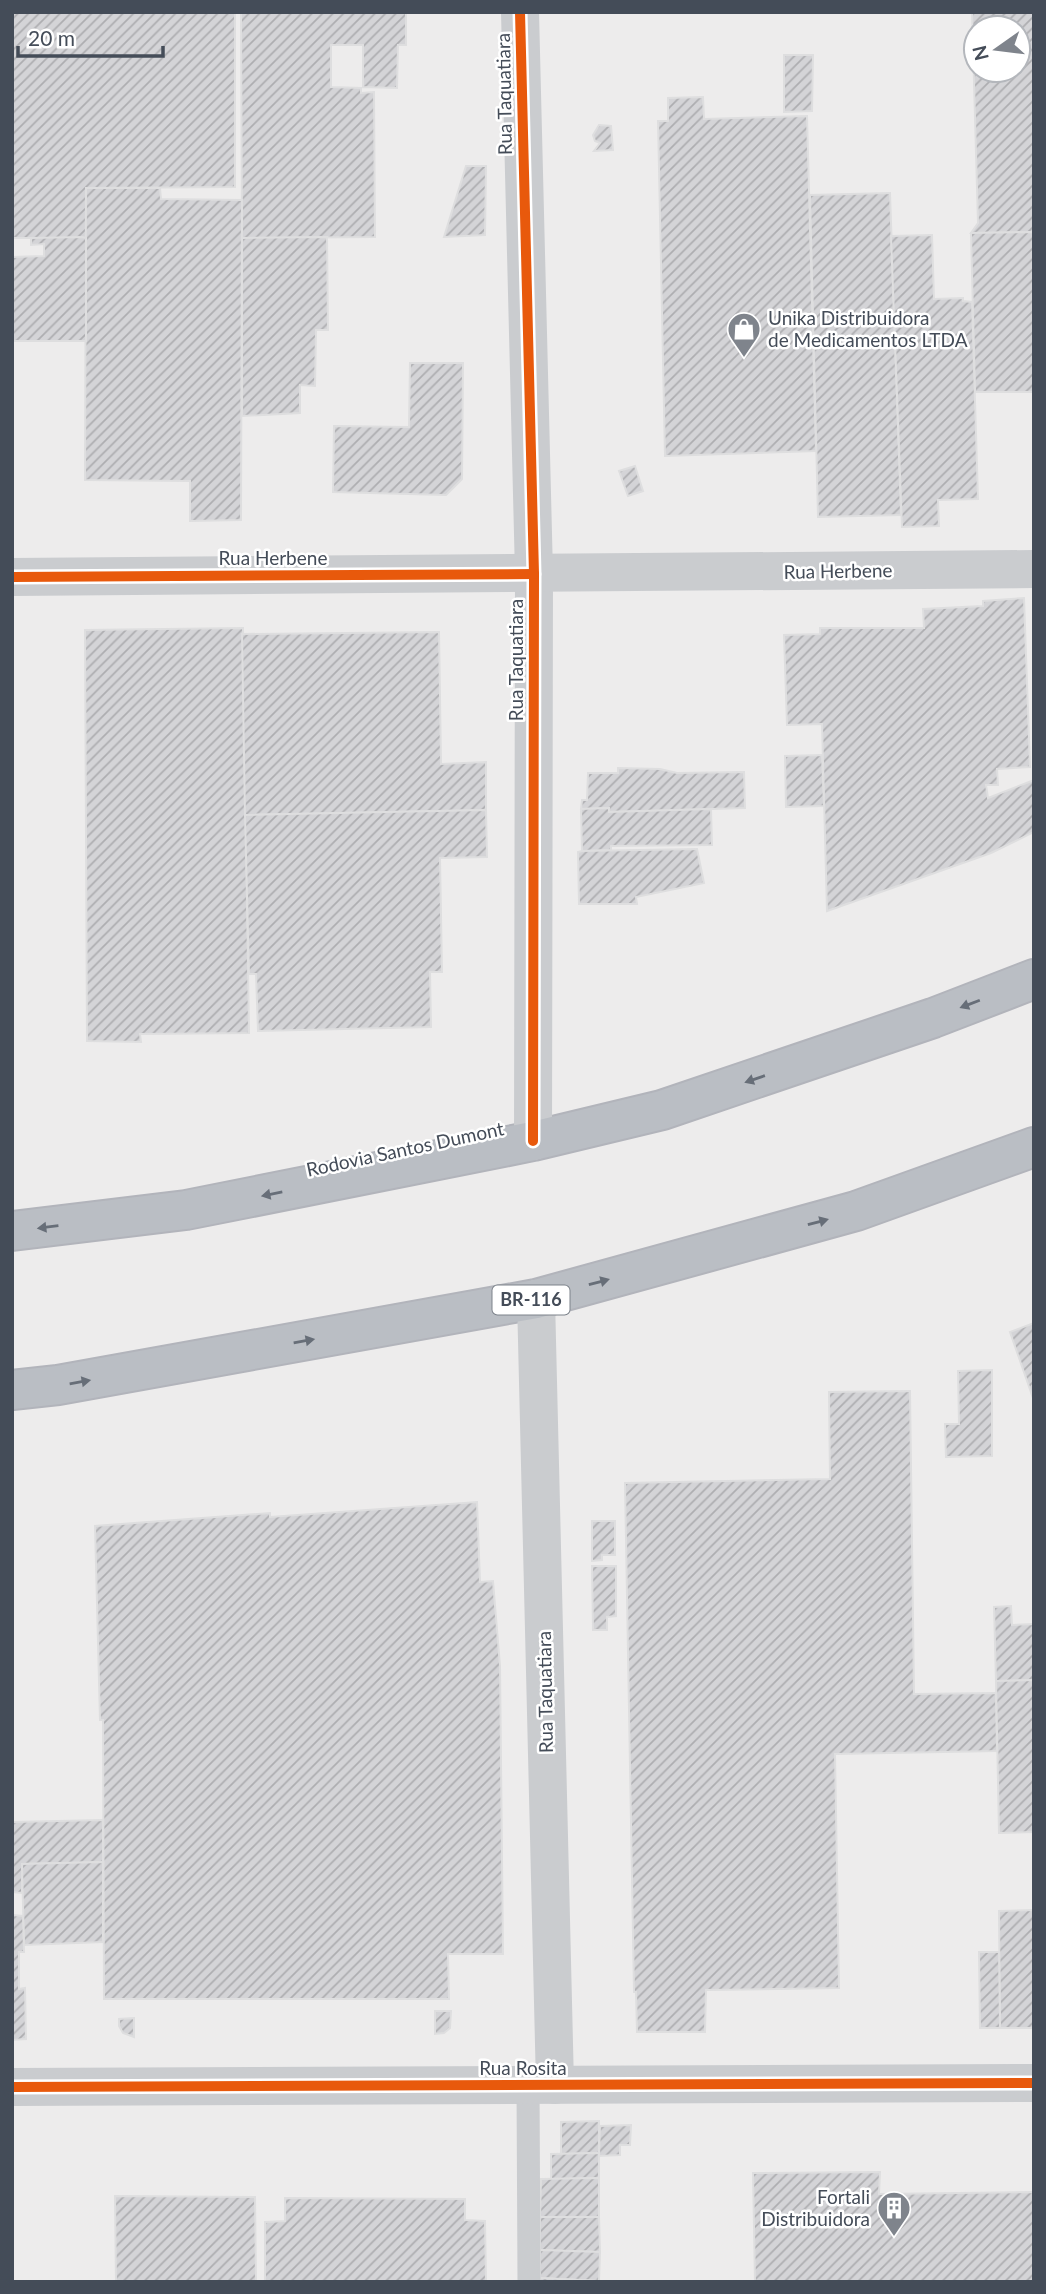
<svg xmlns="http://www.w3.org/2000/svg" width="1046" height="2294" font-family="Lato,sans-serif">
  <defs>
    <pattern id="building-hatch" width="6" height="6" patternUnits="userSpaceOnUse" patternTransform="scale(1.75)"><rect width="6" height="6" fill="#d4d4d7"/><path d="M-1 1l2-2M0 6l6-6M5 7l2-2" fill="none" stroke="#aeaeb1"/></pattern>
  </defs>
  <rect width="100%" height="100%" fill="#edecec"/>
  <g fill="url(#building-hatch)" stroke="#dededf" stroke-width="2" fill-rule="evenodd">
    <path d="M12 12H235V187L86 188V238H12Z"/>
    <path d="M241 12H406V45H398L397 88 363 87V45H331V87L361 88V93L374 92 375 237 242 238Z"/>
    <path d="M972 12H1034V232L971 233 978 223ZM976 28H1018V70H976Z"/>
    <path d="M784 55H813L812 111 784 112Z"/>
    <path d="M703 97 704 119 807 116 816 451 665 456 658 121H668V98Z"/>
    <path d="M599 125 611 126 613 150 594 151 600 143 595 141 593 135Z"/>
    <path d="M466 166H486L485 235 444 237Z"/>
    <path d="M86 188H160L161 199 242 200 241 520 190 521V481L85 480Z"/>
    <path d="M890 193 901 515 818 517 810 195Z"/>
    <path d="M1034 232V392H975L971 233Z"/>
    <path d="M932 235 934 299 963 298V301L972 302 978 499 938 500 939 526 902 527 891 236Z"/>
    <path d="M82 237 86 238V341H12V257L44 256V244L31 245V238Z"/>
    <path d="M327 237 328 330H316L315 386 300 385V413L242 416V238Z"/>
    <path d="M410 363H463L462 479 446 495 333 492 334 426 409 427Z"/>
    <path d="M635 466 643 491 628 496 619 471Z"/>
    <path d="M1024 598 1030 767 997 769 998 785H986L988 798 1034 780V832L991 853 827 911 822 724 787 725 784 635 820 634V628H924L923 609 983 606V601Z"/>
    <path d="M243 628 249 1033 140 1034 141 1042 87 1041 85 630Z"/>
    <path d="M439 632 441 764 486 762V810L245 815 242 634Z"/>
    <path d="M822 755 824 806 786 807 785 756Z"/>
    <path d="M618 768 660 769 677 773 744 772 745 808 609 812V808L581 809 582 800H587L588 773H618Z"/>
    <path d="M609 808V812L711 809 712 845 611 846V850L582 851 581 809Z"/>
    <path d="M486 810 487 857 440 858 442 972H430L431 1027 258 1031 256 974H249L245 815Z"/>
    <path d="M697 849 704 883 636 897 637 904H579L578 852 582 851Z"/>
    <path d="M1034 1323V1401L1010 1332Z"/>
    <path d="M992 1370V1456L946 1457 945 1424H959L958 1371Z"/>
    <path d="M910 1391 914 1694 996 1693 997 1751 835 1754 839 1988 706 1990 705 2032H637L636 1992H634L625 1483 830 1479 829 1392Z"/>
    <path d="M477 1502 480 1582 493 1581 500 1666 503 1954H448L449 1999H104L103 1720H100L95 1526 270 1513V1517Z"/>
    <path d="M592 1521H615V1555H602V1560L592 1561Z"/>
    <path d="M592 1566H616V1616L607 1617V1630H593Z"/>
    <path d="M1011 1606 1012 1625 1034 1624V1680L996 1681 994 1607Z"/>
    <path d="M1034 1680V1832L999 1833 996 1681Z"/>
    <path d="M103 1820V1862L22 1864V1893L12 1892V1822Z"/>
    <path d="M103 1862V1942L24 1945 22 1864Z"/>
    <path d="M1034 1910V2028H1000L999 1911Z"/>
    <path d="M12 1915 23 1916 24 1952H19V1989L25 1988 26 2039 12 2040Z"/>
    <path d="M979 1952H999L1000 2028H980Z"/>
    <path d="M435 2011H451L450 2028 444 2033 435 2034Z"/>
    <path d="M134 2018V2037L123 2033 119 2026V2019Z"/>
    <path d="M599 2121V2153L561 2154V2122Z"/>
    <path d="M631 2125 630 2145H620V2155L599 2156 600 2126Z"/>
    <path d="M599 2153V2178L551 2179V2154Z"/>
    <path d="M880 2172 879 2194 1034 2192V2282H755L753 2173Z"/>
    <path d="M599 2178V2217H540L541 2179Z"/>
    <path d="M115 2196 255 2197 256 2282H116Z"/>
    <path d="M285 2198 465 2199V2220L485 2221 486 2282H265V2222L285 2221Z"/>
    <path d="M540 2217H599L600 2252 540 2250Z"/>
    <path d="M540 2250 600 2252 599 2281 540 2278Z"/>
    <path d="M540 2278 599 2281V2282H540Z"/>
  </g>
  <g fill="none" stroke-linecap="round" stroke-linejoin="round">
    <defs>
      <g id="highway">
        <path d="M12 1231 186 1210 533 1141 662 1110 933 1018 1034 979"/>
        <path d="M12 1390 58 1385 536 1299 856 1211 1034 1147"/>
      </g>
    </defs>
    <use href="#highway" stroke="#b2b4bb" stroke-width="42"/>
    <path stroke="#cacccf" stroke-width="23" d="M528 2085 529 2282"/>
    <g stroke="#cacccf" stroke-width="38">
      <path d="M520 12 534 574 533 1141"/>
      <path d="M12 577 1034 569"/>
      <path d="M536 1299 555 2085"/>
      <path d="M12 2087 1034 2083"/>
    </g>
    <use href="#highway" stroke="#babec4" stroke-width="38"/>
    <defs>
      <g id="cycleway">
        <path d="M520 12 534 574 533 1141"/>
        <path d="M12 577 534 574"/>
        <path d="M12 2087 1034 2083"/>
      </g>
    </defs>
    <use href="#cycleway" stroke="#fff" stroke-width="15"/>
    <use href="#cycleway" stroke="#e8590c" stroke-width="10"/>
  </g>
  <defs><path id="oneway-solid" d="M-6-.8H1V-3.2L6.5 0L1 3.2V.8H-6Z" transform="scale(1.75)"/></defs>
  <g fill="#676e78">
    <use href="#oneway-solid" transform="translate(970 1004) rotate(159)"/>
    <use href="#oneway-solid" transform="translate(755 1079) rotate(161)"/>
    <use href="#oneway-solid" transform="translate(272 1194) rotate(169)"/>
    <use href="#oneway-solid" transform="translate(818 1222) rotate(-15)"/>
    <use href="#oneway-solid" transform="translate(48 1227) rotate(173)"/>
    <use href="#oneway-solid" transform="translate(599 1282) rotate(-15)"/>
    <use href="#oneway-solid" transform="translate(304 1341) rotate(-10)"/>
    <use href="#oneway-solid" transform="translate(80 1382) rotate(-10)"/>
  </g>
  <defs>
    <symbol id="shop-pin" viewBox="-11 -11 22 30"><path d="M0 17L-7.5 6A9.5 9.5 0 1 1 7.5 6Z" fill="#7f848c" stroke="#fff"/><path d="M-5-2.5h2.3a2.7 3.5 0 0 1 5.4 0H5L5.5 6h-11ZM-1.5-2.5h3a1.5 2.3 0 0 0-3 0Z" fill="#fff"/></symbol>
    <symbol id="building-pin" viewBox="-11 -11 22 30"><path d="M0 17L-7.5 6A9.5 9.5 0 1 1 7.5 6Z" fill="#7f848c" stroke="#fff"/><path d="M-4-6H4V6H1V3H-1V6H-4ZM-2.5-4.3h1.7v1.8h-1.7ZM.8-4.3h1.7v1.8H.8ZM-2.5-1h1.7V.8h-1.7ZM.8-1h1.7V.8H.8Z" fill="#fff"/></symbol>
  </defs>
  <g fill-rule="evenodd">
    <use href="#shop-pin" x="725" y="310" width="38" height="52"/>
    <use href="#building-pin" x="875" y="2189" width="38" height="52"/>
  </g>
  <g text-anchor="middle" stroke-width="5" stroke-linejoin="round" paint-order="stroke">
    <rect fill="#fff" stroke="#7c828a" stroke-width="2" x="492.5" y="1285.5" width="77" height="29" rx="5"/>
    <g font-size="18" font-weight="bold" fill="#444c58">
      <text x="531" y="1306">BR-116</text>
    </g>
    <g font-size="19" fill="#444c58" stroke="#fff">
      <text transform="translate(504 94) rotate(-91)" y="7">Rua Taquatiara</text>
      <text x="273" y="565">Rua Herbene</text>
      <text transform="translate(838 571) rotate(-1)" y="7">Rua Herbene</text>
      <text transform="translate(516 660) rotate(-90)" y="7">Rua Taquatiara</text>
      <text transform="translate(405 1149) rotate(-12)" y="7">Rodovia Santos Dumont</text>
      <text transform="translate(545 1692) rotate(-91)" y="7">Rua Taquatiara</text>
      <text x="523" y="2075">Rua Rosita</text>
    </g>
    <g font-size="19" fill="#444c58" stroke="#fff" text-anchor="start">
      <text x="768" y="325">Unika Distribuidora<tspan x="768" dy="22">de Medicamentos LTDA</tspan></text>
      <text x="870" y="2204" text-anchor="end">Fortali<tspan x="870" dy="22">Distribuidora</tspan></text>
    </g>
  </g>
  <rect width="1046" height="2294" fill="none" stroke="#444c58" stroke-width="28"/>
  <g transform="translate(997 49) rotate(256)"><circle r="33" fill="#ffffff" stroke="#b4b7bc" stroke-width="2"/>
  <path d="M0-5L12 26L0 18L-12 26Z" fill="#7f848c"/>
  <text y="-10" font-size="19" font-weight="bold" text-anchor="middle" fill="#444c58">N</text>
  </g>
  <path d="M18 46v10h145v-10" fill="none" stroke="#444c58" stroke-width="3.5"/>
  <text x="28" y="46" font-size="21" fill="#444c58" stroke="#ffffff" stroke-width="5" paint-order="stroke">20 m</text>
</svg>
